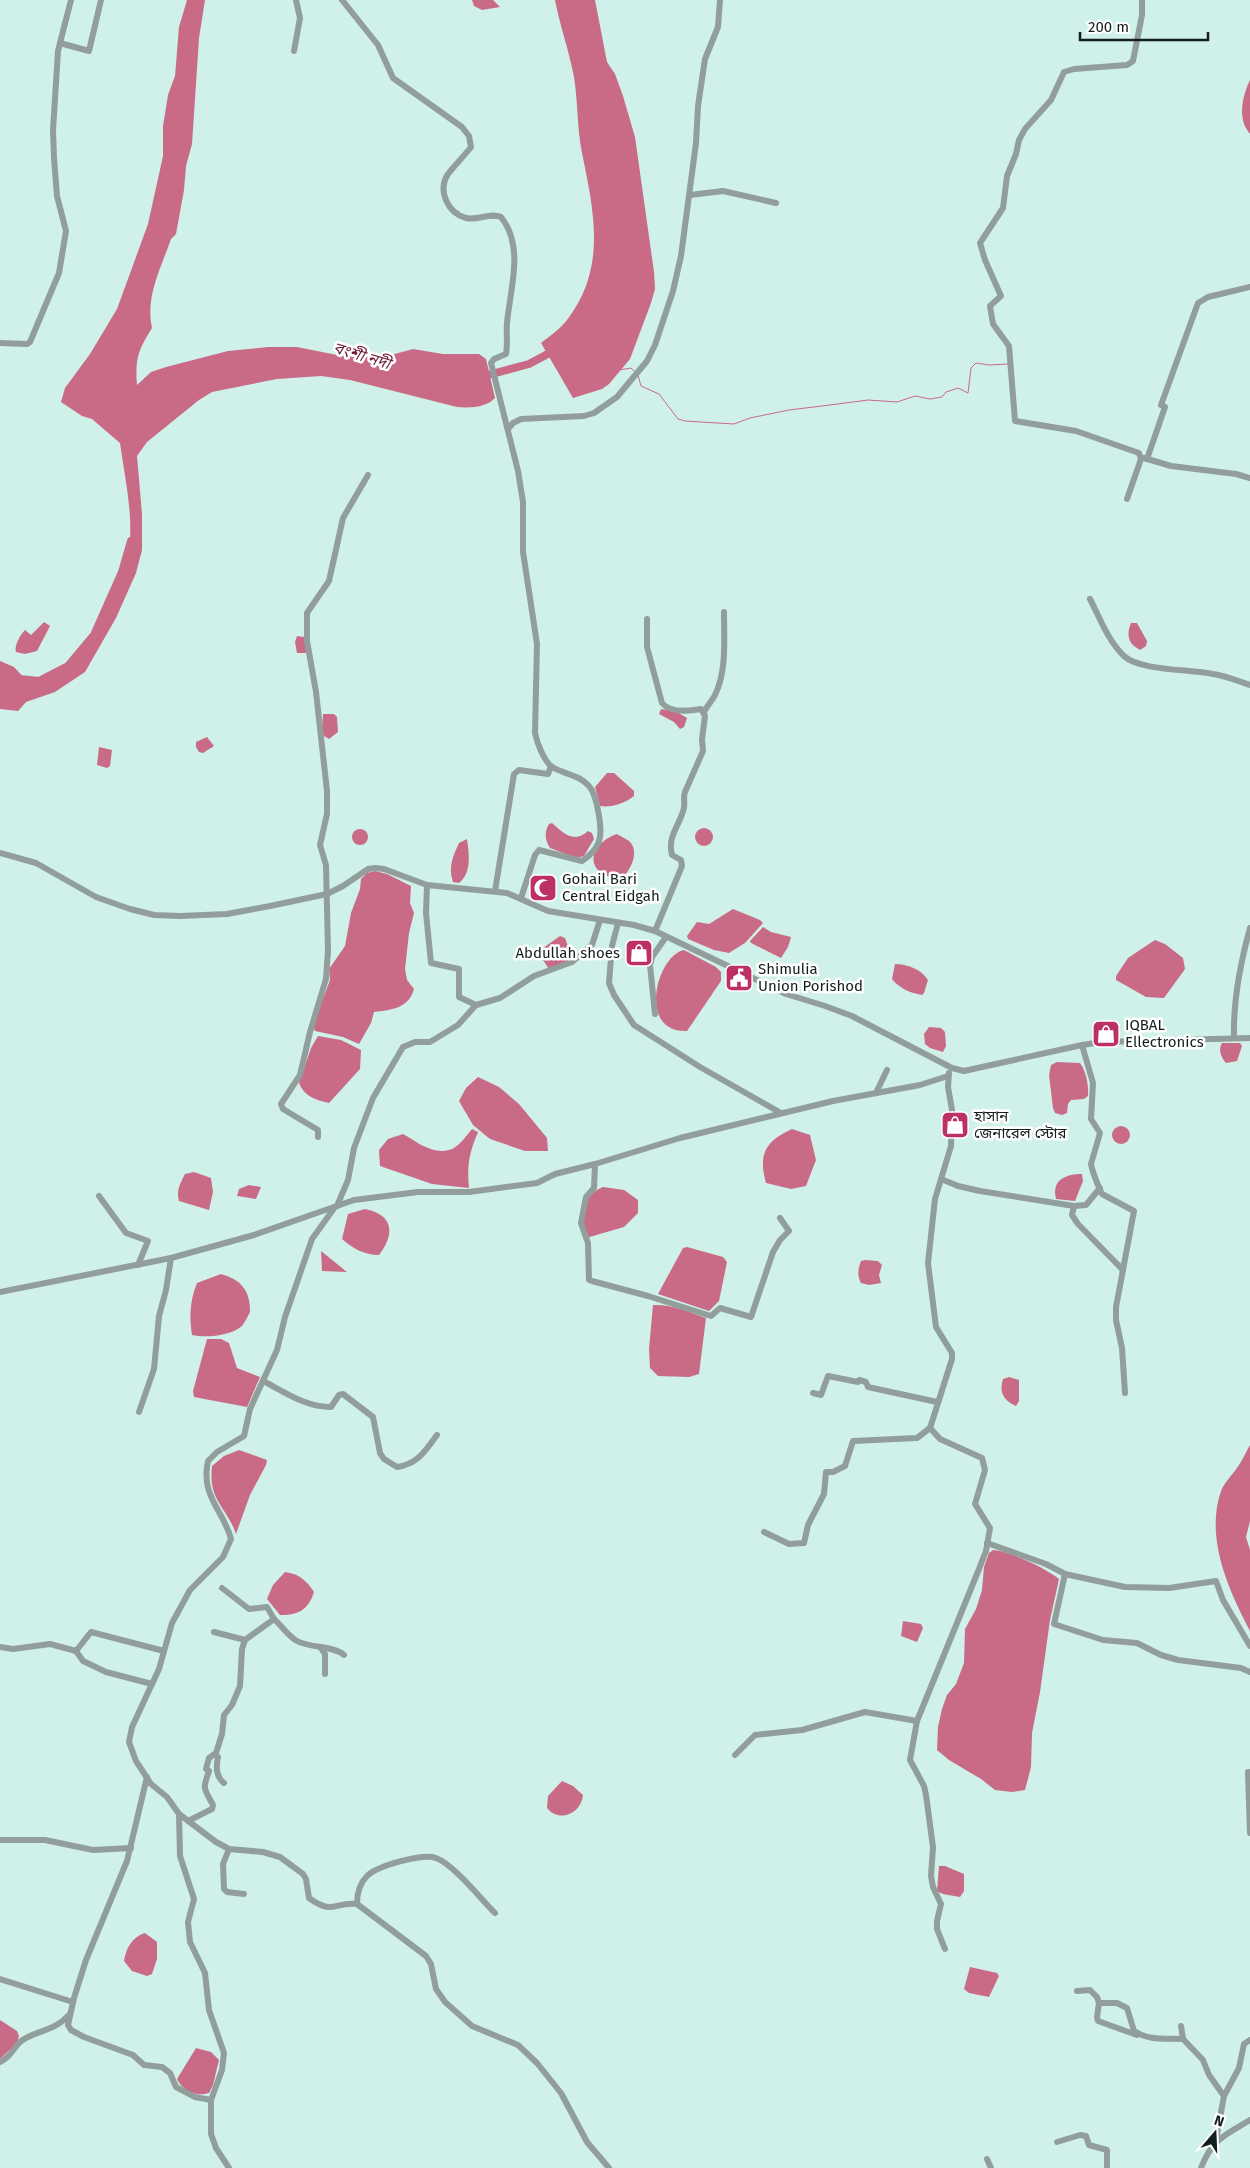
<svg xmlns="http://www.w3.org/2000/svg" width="1250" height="2168" font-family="'Fira Sans','Noto Sans Bengali',sans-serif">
  <rect width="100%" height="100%" fill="#d0f0ea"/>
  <g fill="#c96b86">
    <path d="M187 0H205L199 38 192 144 186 166 184 190 176 234 171 239C161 268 145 297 152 328 138 350 135 359 137 385L151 372 166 367 228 351 268 347H297L342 356 380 358 413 349 443 354H479L486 359 495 398C486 408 469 408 457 407L350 380 321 376 277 379 212 392 199 400 147 442 137 456 142 514V550L136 573 116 618 85 672 55 692 26 702 18 711 0 709V661L14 667 26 680C42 678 58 675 72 665 93 651 129 563 130 538 132 509 124 472 120 443L92 419 82 416 61 402 65 388 90 354 117 309 148 224 163 156V126L168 95 175 76 179 27Z"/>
    <path d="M472 0H493L500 7 482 10 474 6Z"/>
    <path d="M555 0H595L607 62 615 74 623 96 635 137 654 272 655 289 651 303 630 359 609 384 602 389 573 398 541 343C550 336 560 329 567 320 607 268 594 212 582 153 577 128 578 102 574 77 569 51 560 26 555 0Z"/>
    <path d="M1250 80V134C1237 119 1242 97 1250 80Z"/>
    <path d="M44 622 50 626 37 651 25 654 16 652C14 646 20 635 25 630L31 635Z"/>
    <path d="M1131 623H1137L1147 641 1146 646 1140 650C1128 644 1126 635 1131 623Z"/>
    <path d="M297 636 304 637 307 653H297L295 642Z"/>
    <path d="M661 709 677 712 687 718 684 727 680 729 674 722 659 714Z"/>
    <path d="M323 714H334L337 717 338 732 329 739 324 736 322 729Z"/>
    <path d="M207 737 214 746 203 753 199 752 196 747V742Z"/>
    <path d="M99 747 112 750 110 766 107 768 97 765Z"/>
    <path d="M607 773H614L634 791V796C625 803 611 808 600 806L595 787Z"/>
    <path d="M552 823C563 833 574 844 588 831L592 833 594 839 584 856 576 858 550 848C545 840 544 832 549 824Z"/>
    <circle cx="704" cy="837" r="9"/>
    <circle cx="360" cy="837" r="8"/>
    <path d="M617 834C621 837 628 839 631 843 639 854 630 871 622 878 585 878 585 845 617 834Z"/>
    <path d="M467 839C469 854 472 873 459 883L453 882C448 867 453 856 459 843Z"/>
    <path d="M375 871 387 874 411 886 410 903 414 913 409 933 405 969 407 980 414 989C409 1008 392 1010 374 1012L371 1023 359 1044 343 1037 315 1031 313 1026 330 980 329 969 345 946 351 913 360 889 361 879 367 873Z"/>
    <path d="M733 909 760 920 763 923 745 943 729 953 714 950 688 939 687 936 697 922 709 924Z"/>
    <path d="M763 927 771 932 791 937 788 947 781 958 751 943 750 941Z"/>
    <path d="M560 936 565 938 570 952 569 962 549 969 543 960V948Z"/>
    <path d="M1155 940 1165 944 1183 958 1185 969 1164 998 1146 997 1116 980V976L1128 958Z"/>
    <path d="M684 950 716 967 721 972V981L687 1031C637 1033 656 956 684 950Z"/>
    <path d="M895 964C907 964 921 969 928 980L924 993 922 995C910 993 899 988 892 979Z"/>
    <path d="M929 1027 941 1028 945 1032 946 1046 943 1052 930 1048 925 1044 924 1034Z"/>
    <path d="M318 1036 341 1040 361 1050 360 1069 329 1103C315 1100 304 1096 299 1083L311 1048Z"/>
    <path d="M1222 1043H1240L1242 1046 1237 1061 1226 1063C1221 1058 1218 1049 1222 1043Z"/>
    <path d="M1057 1062 1080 1063C1086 1071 1089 1086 1088 1096L1084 1099 1071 1100 1068 1104 1067 1113 1062 1115 1055 1113 1053 1108 1049 1075 1051 1065Z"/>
    <path d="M478 1077 499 1087 519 1104 547 1138 548 1151H525L490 1139 473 1125 459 1101 466 1088Z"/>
    <circle cx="1121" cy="1135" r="9"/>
    <path d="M472 1129 478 1132C469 1154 467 1164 469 1188L432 1184 380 1166 379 1150 388 1139 403 1134C417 1142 434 1156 452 1149 459 1146 467 1135 472 1129Z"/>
    <path d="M792 1129 810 1135 816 1160 806 1186 791 1189 766 1183C758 1155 765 1141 792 1129Z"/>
    <path d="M194 1172 211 1178 213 1192 209 1210 179 1201C176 1190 180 1184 185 1174Z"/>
    <path d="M1082 1174 1083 1181 1075 1201 1056 1199C1051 1179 1067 1174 1082 1174Z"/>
    <path d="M249 1185 261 1187 256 1199 237 1196 239 1189Z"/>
    <path d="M603 1187 624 1190 638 1200V1213L624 1227 586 1238C582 1218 581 1195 603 1187Z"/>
    <path d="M365 1209C394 1215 395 1234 379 1255 364 1255 352 1248 342 1239L348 1214Z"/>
    <path d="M687 1247 723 1257 727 1262 719 1301 709 1311 658 1294 683 1248Z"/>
    <path d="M321 1251 347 1272 322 1271Z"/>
    <path d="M865 1260 878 1261 882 1265 879 1275 881 1283 869 1285 861 1283C857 1276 858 1268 861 1261Z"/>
    <path d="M221 1274C242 1280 250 1291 250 1312 248 1316 245 1322 242 1326 230 1336 206 1338 192 1335 189 1317 190 1300 197 1283Z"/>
    <path d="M653 1305C671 1304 690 1312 706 1318L699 1374 689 1377 658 1376 650 1368 649 1349Z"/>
    <path d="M207 1339H221L229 1343 237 1368 260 1377 247 1407 194 1397 193 1391Z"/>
    <path d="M1009 1377 1019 1380V1401L1016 1406C1003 1400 999 1392 1003 1379Z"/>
    <path d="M1250 1445V1521L1246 1537 1250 1550V1631C1228 1589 1205 1538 1221 1491 1224 1483 1232 1475 1237 1468 1242 1461 1246 1452 1250 1445Z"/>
    <path d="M239 1450 267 1460 266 1465 250 1495 236 1534C226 1505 208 1501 212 1466L224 1456Z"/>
    <path d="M993 1550C1009 1551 1046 1568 1059 1579L1050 1620 1040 1692 1032 1733 1031 1767 1025 1790 1012 1792 995 1790 981 1779 949 1760 937 1750 938 1727 942 1709 947 1695 956 1684 964 1663 965 1629 976 1609 982 1590 984 1567 989 1553Z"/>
    <path d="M285 1572C299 1574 306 1580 314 1592 308 1610 299 1615 280 1615L267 1599 273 1585Z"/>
    <path d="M903 1621 921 1624 923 1628 917 1642 901 1636Z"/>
    <path d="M562 1781 573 1786 583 1795C581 1814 559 1823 547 1808L548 1796Z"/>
    <path d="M939 1866H945L964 1874V1891L960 1897 943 1894 937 1891Z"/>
    <path d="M145 1933 157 1942V1959L152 1974 147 1976 132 1971 124 1961C126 1948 132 1937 145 1933Z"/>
    <path d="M970 1967 997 1973 999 1976 989 1997 969 1993 964 1989Z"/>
    <path d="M0 2020 17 2031 19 2036 17 2043 0 2059Z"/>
    <path d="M196 2048 211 2052 219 2060 213 2085 209 2093C196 2097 183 2091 177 2079Z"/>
  </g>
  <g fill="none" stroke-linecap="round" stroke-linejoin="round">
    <g stroke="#c96b86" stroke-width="1">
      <path d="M619 370 631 368 635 372"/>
      <path d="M638 375 641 386 659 394 678 419 685 421 734 424 750 418 789 410 830 405 868 400 897 402 915 396 930 399 942 397 946 392 958 388 968 393 971 368 976 363 989 365 1008 364"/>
    </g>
    <g stroke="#c96b86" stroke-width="8">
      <path d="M488 375 529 364 557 349"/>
      <path d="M0 677 39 681 68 666 94 635 122 572 131 541"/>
    </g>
    <g stroke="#919e9b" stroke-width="6">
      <path d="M342 0 378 45 393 78 462 127 469 136 471 147C464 156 455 165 448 174 437 191 448 213 466 218 478 221 490 212 501 217 525 247 510 289 507 323 506 333 508 343 506 354L494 359 491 363 518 471 523 502V552L537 644 535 733C537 743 544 761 552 767 563 774 580 775 589 786 597 795 603 830 599 841 597 849 588 857 582 861L539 850 535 855 521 898"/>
      <path d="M60 43 71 0"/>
      <path d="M294 51 300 18 296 0"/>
      <path d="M690 195 723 191 776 203"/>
      <path d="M0 343 27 344 30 342 59 273 66 231 57 196 54 158 53 130 58 51 60 43 89 51 101 0"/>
      <path d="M508 429 513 423 521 419 584 416 594 413 617 397 647 361 655 345 673 291 681 256 696 143 698 106 705 59 718 27 720 0"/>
      <path d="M1144 458 1171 466 1236 474 1250 478"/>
      <path d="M1147 459 1165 407 1161 405 1198 303 1208 297 1250 287"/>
      <path d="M1127 499 1141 459 1139 453 1076 431 1015 421 1009 346 993 324 990 306 1001 296 985 260 980 243 1003 208 1007 176 1016 154 1019 140 1025 129 1051 100 1064 72 1074 69 1127 65 1133 61 1142 15V0"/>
      <path d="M1090 599C1100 618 1108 641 1124 656 1140 671 1190 669 1213 674 1226 676 1238 681 1250 685"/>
      <path d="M647 619V647L662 703C670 713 690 711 701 709L705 716 702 739 703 751 685 792C683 797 685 802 684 808 680 825 667 836 672 855L681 860 682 866 655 931"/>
      <path d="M704 712C707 706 712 701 715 695 727 671 724 638 724 612"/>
      <path d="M0 853 36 863 96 897 130 909 154 915 180 916 227 914 270 906 327 894 343 886 368 869 375 868 384 869 427 885 507 893 548 911 634 925 655 931 786 994 825 1006 852 1016 952 1068 964 1071 1082 1045 1102 1042 1250 1038"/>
      <path d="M427 885 426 913 431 963 459 969V997L476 1005"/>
      <path d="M495 891 514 774 519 770 548 774 551 766"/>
      <path d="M618 923 612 946 609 983 614 995 634 1025 700 1067 781 1113"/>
      <path d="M655 1014 650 965 652 957 666 937"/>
      <path d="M1234 1038C1233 1001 1240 964 1250 928"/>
      <path d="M1082 1045 1093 1083 1091 1119 1100 1133 1091 1164C1092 1171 1099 1188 1102 1194L1134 1211 1116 1307V1320L1122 1348 1125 1393"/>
      <path d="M876 1093 887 1070"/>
      <path d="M318 1137V1130L283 1109 281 1104 300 1075 310 1032 326 979 328 951 326 865 320 845 327 814V791L316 692 307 641V613L329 581 343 518 368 475"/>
      <path d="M595 1164 594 1188 586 1197 581 1223 588 1243 589 1280 592 1281 648 1296 711 1316 720 1308 751 1317 773 1252 780 1240 789 1231 780 1218"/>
      <path d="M941 1179 958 1186 980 1191 1074 1206 1086 1205 1100 1188"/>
      <path d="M99 1196 126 1233 148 1241 138 1265"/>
      <path d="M337 1206 348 1180 354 1148 373 1098 403 1047 415 1042H430L458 1025 476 1005 500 998 534 976 572 962 592 945 600 920"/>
      <path d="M1074 1206 1072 1215 1078 1224 1123 1270"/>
      <path d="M335 1207 312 1239 285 1317 277 1350 250 1409 244 1436 217 1452 208 1461C200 1496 224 1511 231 1539L223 1557 190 1590 172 1623 159 1669 132 1727 129 1742 136 1761 151 1784 167 1797 179 1814 216 1842 229 1849 263 1852 280 1857 303 1874 306 1879 309 1898C334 1916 334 1901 357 1904L426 1956 431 1964 436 1989 445 2002 472 2026 518 2045 537 2063 561 2093 587 2142 609 2168"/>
      <path d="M0 1292 171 1258 254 1235 354 1200 418 1192H469L537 1183 555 1174 595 1164 680 1138 833 1101 920 1085 948 1076"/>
      <path d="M263 1381C285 1392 305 1407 331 1407L339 1395 343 1394 373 1417 380 1453 384 1459 397 1467C418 1464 425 1451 437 1435"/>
      <path d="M813 1393 821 1395 828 1376 858 1382 859 1380 866 1382 868 1387 937 1402"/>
      <path d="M139 1412 154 1369 159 1316 166 1290 171 1258"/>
      <path d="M764 1532 789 1544 804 1543 808 1525 824 1494 826 1472H833L845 1466 853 1441 917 1438 930 1428"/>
      <path d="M987 1543 1046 1564 1065 1574"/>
      <path d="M274 1619C282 1626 288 1636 297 1641 310 1648 335 1646 344 1655"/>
      <path d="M214 1632 245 1640"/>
      <path d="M1250 1646 1223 1600 1216 1581 1169 1588 1125 1587 1065 1574 1054 1624 1103 1640 1137 1643 1161 1655 1178 1660 1241 1668 1250 1672"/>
      <path d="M0 1647 13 1649 50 1644 76 1651 91 1632 164 1651"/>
      <path d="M321 1648 325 1654V1674"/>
      <path d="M76 1651 83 1661 106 1672 152 1684"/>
      <path d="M215 1754 218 1757C216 1766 216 1777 224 1783"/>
      <path d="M735 1755 755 1735 802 1730 865 1712 917 1721"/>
      <path d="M1250 1772H1248L1250 1833"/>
      <path d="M147 1777 127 1861 86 1960 74 1998 68 2025 71 2030 84 2037 133 2055 144 2065 162 2067 170 2073 176 2087 195 2097 211 2100"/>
      <path d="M179 1814 180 1856 194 1899 188 1922 190 1942 205 1973 209 2010 224 2053 222 2070 211 2100V2134L216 2148 229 2168"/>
      <path d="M188 1821 212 1809 213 1805C204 1788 202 1790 209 1771L206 1769 209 1758 216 1753 222 1734 224 1715 232 1705 240 1686 242 1649 245 1640 274 1619 267 1607 249 1609 222 1588"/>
      <path d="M0 1840H45L93 1850 131 1848"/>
      <path d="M229 1849 223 1864 224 1889 227 1892 244 1894"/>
      <path d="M357 1904C357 1894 359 1884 367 1876 377 1866 422 1853 436 1858 453 1864 481 1899 495 1913"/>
      <path d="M945 1949 937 1929V1921L941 1904 933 1887 931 1876 933 1847 926 1795 924 1786 910 1760 917 1721 979 1569 986 1551 990 1528 975 1504 985 1470 982 1458 940 1439 930 1428 952 1359V1353L936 1327 928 1263 935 1199 951 1146 952 1110 948 1087 949 1073"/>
      <path d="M0 1979 73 2002"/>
      <path d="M1077 1991 1090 1990 1097 1997 1099 2003H1117L1127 2008 1134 2031C1149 2041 1166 2038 1183 2039L1203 2060 1209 2075 1224 2096"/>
      <path d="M1099 2003 1097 2017 1098 2021 1137 2035"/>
      <path d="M1181 2026 1183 2039"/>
      <path d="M0 2062C11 2057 12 2050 20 2042 32 2031 54 2032 69 2015"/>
      <path d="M1218 2139 1217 2134 1224 2096 1239 2068 1244 2044 1250 2040"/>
      <path d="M1057 2142 1080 2135 1086 2136 1089 2145 1107 2150V2168"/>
      <path d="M987 2159 991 2168"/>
      <path d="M1201 2168C1212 2139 1225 2135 1250 2120"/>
    </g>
  </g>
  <defs>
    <symbol id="mosque-square" viewBox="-11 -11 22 22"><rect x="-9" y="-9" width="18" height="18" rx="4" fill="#bc3065" stroke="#fff"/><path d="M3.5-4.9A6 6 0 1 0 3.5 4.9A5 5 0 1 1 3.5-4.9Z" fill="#fff"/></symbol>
    <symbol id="shop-square" viewBox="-11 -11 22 22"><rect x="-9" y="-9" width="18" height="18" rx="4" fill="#bc3065" stroke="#fff"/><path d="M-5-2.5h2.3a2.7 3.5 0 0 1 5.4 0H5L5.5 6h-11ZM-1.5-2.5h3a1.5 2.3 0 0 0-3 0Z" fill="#fff"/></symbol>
    <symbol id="civic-square" viewBox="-11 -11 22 22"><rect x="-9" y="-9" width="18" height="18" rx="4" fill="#bc3065" stroke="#fff"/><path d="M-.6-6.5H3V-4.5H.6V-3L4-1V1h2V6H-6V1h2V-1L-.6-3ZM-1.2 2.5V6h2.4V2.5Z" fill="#fff"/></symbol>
  </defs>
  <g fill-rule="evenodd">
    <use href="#mosque-square" x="527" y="872" width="32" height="32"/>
    <use href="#shop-square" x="623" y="937" width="32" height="32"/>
    <use href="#civic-square" x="723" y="962" width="32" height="32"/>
    <use href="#shop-square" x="1090" y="1018" width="32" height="32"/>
    <use href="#shop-square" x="939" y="1109" width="32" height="32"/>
  </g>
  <g text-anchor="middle" stroke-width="5" stroke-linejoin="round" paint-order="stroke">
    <g font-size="15" fill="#131f1d" stroke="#fff" text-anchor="start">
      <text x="562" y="884">Gohail Bari<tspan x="562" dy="17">Central Eidgah</tspan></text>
      <text x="620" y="958" text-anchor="end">Abdullah shoes</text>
      <text x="758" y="974">Shimulia<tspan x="758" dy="17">Union Porishod</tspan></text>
      <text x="1125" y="1030">IQBAL<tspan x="1125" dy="17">Ellectronics</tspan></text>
      <text x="974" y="1121">হাসান<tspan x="974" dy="17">জেনারেল স্টোর</tspan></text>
    </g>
    <g font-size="16" font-style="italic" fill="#6e1838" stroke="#fff">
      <text transform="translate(362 355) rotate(17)" y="6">বংশী নদী</text>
    </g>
  </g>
  <g transform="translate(1215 2133) rotate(19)" stroke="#ffffff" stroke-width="4" paint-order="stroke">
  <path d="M0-4L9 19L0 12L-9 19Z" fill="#131f1d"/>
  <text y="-8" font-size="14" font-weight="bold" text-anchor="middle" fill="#131f1d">N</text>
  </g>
  <path d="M1080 32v8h128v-8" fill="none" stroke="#131f1d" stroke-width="2.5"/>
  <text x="1088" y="32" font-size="15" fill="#131f1d" stroke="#ffffff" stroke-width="4" paint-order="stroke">200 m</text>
</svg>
